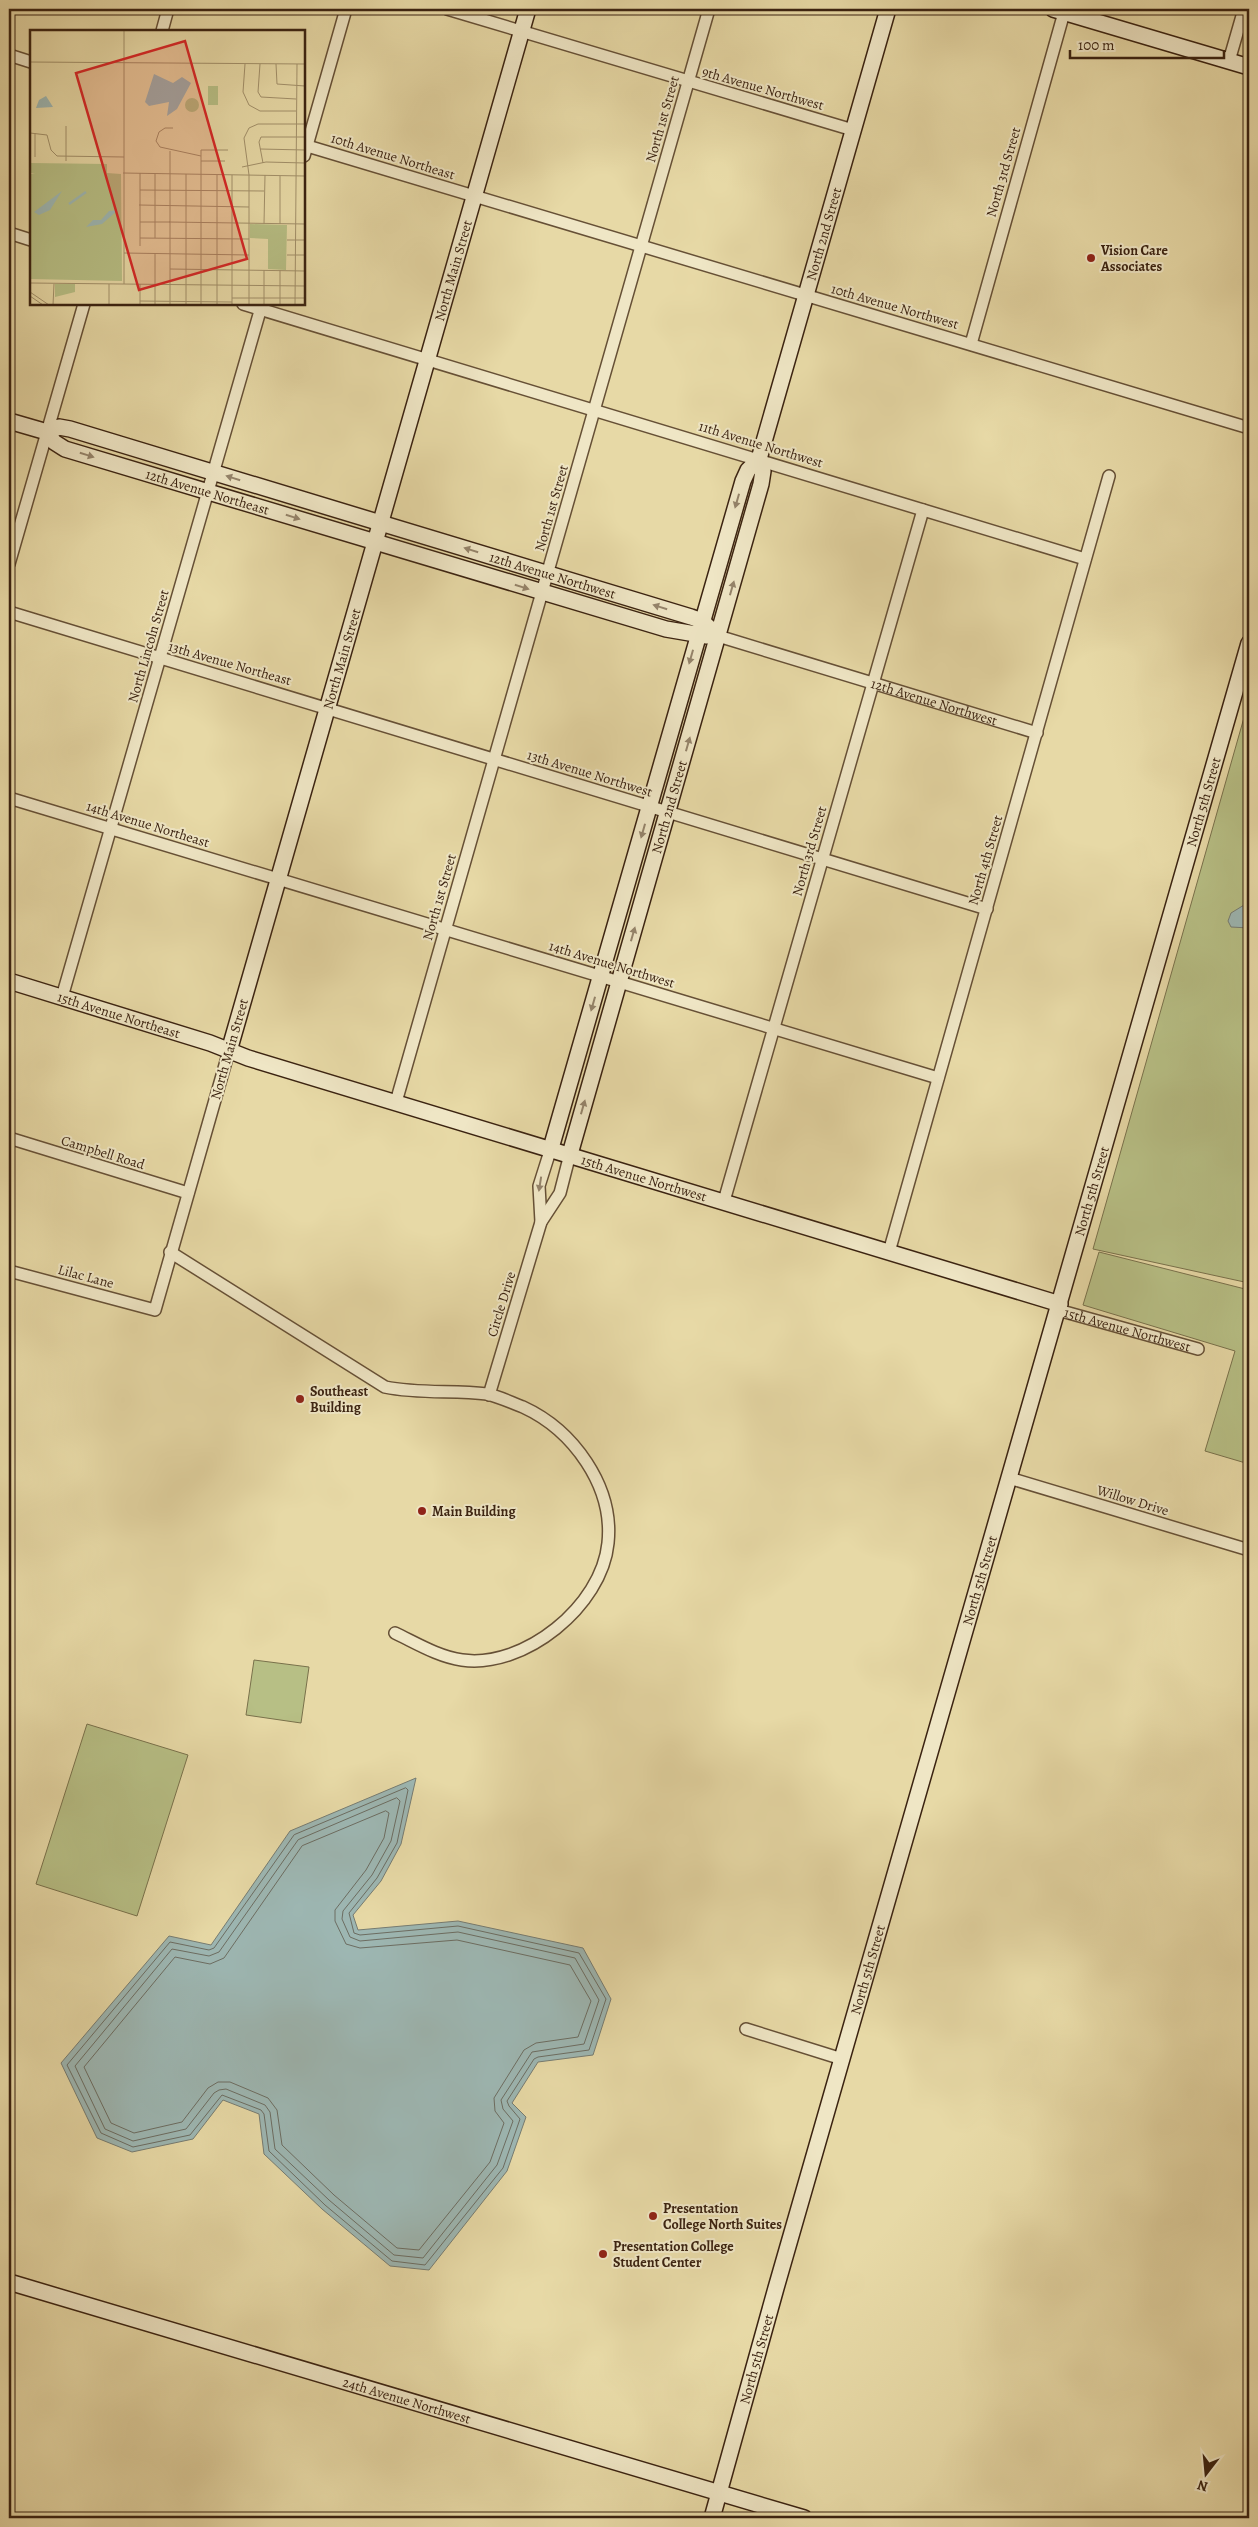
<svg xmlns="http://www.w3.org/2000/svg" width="1258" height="2527" font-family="Alegreya,serif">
  <rect width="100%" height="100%" fill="#e7d9a6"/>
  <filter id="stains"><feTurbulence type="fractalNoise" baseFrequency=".004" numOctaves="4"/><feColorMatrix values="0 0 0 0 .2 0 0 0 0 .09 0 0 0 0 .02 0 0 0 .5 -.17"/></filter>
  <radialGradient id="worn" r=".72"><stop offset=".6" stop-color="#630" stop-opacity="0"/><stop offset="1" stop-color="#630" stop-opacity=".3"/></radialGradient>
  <g fill="#b7bf85" stroke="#79714b">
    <path d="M1249 700V1283L1093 1249Z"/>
    <path d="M1099 1252 1249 1290V1464L1205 1451 1235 1351 1083 1305Z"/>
    <path d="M254 1660 309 1667 301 1723 246 1715Z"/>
    <path d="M87 1724 188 1755 137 1916 36 1884Z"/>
  </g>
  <g fill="#9db7b3" stroke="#767c72">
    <path d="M1249 902V928L1231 927 1228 921 1231 913Z"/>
    <path d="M416 1778 401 1844 381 1881 353 1915 358 1930 458 1921 583 1948 611 1999 593 2055 538 2062 512 2103 526 2117 507 2171 429 2270 390 2266 322 2209 264 2154 259 2114 223 2100 193 2139 132 2152 97 2138 61 2063 169 1936 211 1945 290 1831Z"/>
  </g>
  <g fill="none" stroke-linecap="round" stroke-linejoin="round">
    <g stroke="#6c6d62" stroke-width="1">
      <path d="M406 1788 408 1790 397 1843 377 1878 349 1913 354 1933 360 1935 458 1926 579 1953 606 1999 589 2050 538 2057 534 2059 507 2101 509 2106 520 2119 503 2168 425 2265 392 2261 325 2205 269 2151 264 2114 261 2110 222 2095 190 2135 133 2147 101 2133 67 2065 170 1942 209 1950 214 1948 294 1835Z"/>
      <path d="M397 1798 400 1801 391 1841 372 1875 343 1911 342 1919 350 1937 360 1941 458 1932 575 1958 599 2000 584 2044 532 2052 501 2100 503 2109 513 2121 497 2165 423 2258 394 2255 329 2200 275 2149 270 2112 265 2105 226 2089 219 2090 214 2093 186 2129 133 2141 105 2129 75 2066 172 1949 209 1956 219 1952 298 1840Z"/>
      <path d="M386 1811 389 1813 384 1838 366 1870 335 1910V1921L346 1944 360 1948 457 1940 570 1965 591 2001 578 2037 536 2043 524 2050 494 2098 495 2111 504 2123 490 2162 419 2250 397 2248 334 2195 282 2145 277 2110 268 2098 230 2082H218L208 2088 182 2122 134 2133 111 2123 84 2067 175 1957 210 1964 224 1958 302 1846Z"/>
    </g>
    <defs>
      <g id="street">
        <path d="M447 9 853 130"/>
        <path d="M162 31 168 9"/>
        <path d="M9 55 31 62"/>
        <path d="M1229 61 1244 9"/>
        <path d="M304 145 1249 428"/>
        <path d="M304 156 346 9"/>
        <path d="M9 233 31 240"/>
        <path d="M243 304 1085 559"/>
        <path d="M971 344 1065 9"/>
        <path d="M9 564 84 304"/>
        <path d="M9 612 987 909"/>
        <path id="s1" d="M718 636 1037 733"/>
        <path d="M9 798 938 1078"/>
        <path d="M62 997 262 304"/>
        <path d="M396 1102 709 9"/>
        <path d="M9 1138 188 1193"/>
        <path d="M724 1201 923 510"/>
        <path d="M541 1222 539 1186 551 1148"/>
        <path d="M170 1252 385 1387C419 1394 453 1390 487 1394 498 1396 512 1403 523 1407 573 1430 614 1486 608 1543 602 1606 524 1669 462 1660 439 1657 416 1643 395 1633"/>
        <path d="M889 1252 1109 476"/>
        <path d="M9 1271 155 1310 229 1051"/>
        <path id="s2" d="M1058 1310 1198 1349"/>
        <path d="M489 1395 541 1222 560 1193 570 1154"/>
        <path d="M1009 1478 1249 1550"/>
        <path d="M746 2029 842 2059"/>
      </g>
      <g id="secondary">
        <path d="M1053 9 1249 67"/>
        <path id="s3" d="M9 421 47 432 59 427 70 429 691 617 702 621 718 636"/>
        <path id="s4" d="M47 432 54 442 65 449 666 629 707 636"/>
        <path id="s5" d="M9 981 210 1043 248 1058 1060 1304"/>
        <path id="s6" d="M229 1051 528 9"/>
        <path id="s7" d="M551 1148 743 481 748 470 759 459 888 9"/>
        <path id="s8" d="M570 1154 761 484 763 471 759 459"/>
        <path id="s9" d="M9 2282 804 2518"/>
        <path id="s10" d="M712 2518 776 2288 1249 643"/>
      </g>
    </defs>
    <use href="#street" stroke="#665036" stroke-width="14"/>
    <use href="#secondary" stroke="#3b2311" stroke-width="18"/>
    <use href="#street" stroke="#efe6c5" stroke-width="11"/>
    <use href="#secondary" stroke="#efe6c5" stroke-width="15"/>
  </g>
  <defs><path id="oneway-solid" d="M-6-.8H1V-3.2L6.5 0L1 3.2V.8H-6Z" transform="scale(1.25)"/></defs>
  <g fill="#95846b">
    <use href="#oneway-solid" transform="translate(87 455) rotate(17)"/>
    <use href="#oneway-solid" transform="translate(233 478) rotate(-163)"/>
    <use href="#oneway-solid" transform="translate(737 501) rotate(106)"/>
    <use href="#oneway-solid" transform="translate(293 517) rotate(17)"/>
    <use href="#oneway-solid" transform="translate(471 550) rotate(-163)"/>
    <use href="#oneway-solid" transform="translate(522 587) rotate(17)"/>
    <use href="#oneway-solid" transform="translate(732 588) rotate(-74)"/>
    <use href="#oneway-solid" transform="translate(660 607) rotate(-163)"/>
    <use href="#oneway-solid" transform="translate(691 657) rotate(106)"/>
    <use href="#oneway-solid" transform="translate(688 744) rotate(-74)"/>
    <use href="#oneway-solid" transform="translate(643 831) rotate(106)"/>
    <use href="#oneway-solid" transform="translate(633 934) rotate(-74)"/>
    <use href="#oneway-solid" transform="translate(593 1004) rotate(106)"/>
    <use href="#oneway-solid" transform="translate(583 1107) rotate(-74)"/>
    <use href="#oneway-solid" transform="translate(540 1184) rotate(99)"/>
  </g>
  <g fill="#8f2418" stroke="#efe6c5" stroke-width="2">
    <circle cx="1091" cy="258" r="5"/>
    <circle cx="300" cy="1399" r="5"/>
    <circle cx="422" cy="1511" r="5"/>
    <circle cx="653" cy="2216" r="5"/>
    <circle cx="603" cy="2254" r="5"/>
  </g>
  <g text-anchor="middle" stroke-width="4" stroke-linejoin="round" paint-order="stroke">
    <g font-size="14" fill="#3b2311" stroke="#efe6c5">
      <text transform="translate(763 88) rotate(16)" y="5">9th Avenue Northwest</text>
      <text transform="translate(662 119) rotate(-74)" y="5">North 1st Street</text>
      <text transform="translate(393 156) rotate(17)" y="5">10th Avenue Northeast</text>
      <text transform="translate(1003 172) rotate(-74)" y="5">North 3rd Street</text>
      <text dy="5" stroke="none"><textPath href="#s7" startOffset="956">North 2nd Street</textPath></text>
      <text dy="5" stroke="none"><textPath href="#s6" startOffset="812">North Main Street</textPath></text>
      <text transform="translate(895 306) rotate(16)" y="5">10th Avenue Northwest</text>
      <text transform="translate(761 444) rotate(17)" y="5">11th Avenue Northwest</text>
      <text dy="5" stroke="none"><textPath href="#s4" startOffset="174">12th Avenue Northeast</textPath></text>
      <text transform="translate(551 508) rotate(-74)" y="5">North 1st Street</text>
      <text dy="5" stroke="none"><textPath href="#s3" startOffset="568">12th Avenue Northwest</textPath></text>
      <text transform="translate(148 646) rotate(-74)" y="5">North Lincoln Street</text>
      <text dy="5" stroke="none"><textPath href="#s6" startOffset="408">North Main Street</textPath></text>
      <text transform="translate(230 663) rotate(16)" y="5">13th Avenue Northeast</text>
      <text dy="5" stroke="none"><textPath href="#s1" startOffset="226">12th Avenue Northwest</textPath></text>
      <text transform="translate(590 773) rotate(17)" y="5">13th Avenue Northwest</text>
      <text dy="5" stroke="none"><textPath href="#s10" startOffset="1785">North 5th Street</textPath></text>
      <text dy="5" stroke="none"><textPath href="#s8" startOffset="361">North 2nd Street</textPath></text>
      <text transform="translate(148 824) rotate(17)" y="5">14th Avenue Northeast</text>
      <text transform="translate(809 851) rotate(-74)" y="5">North 3rd Street</text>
      <text transform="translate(985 860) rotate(-74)" y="5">North 4th Street</text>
      <text transform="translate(439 897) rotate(-74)" y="5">North 1st Street</text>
      <text transform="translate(612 964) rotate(17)" y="5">14th Avenue Northwest</text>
      <text dy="5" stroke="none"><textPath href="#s5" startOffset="115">15th Avenue Northeast</textPath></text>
      <text transform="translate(229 1049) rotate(-74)" y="5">North Main Street</text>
      <text transform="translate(103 1152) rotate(17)" y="5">Campbell Road</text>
      <text dy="5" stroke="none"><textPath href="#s5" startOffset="665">15th Avenue Northwest</textPath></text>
      <text dy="5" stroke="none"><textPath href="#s10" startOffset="1380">North 5th Street</textPath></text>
      <text transform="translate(86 1276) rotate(15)" y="5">Lilac Lane</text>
      <text transform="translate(501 1304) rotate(-73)" y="5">Circle Drive</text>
      <text dy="5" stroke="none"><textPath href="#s2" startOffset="72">15th Avenue Northwest</textPath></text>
      <text transform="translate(1133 1500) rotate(17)" y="5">Willow Drive</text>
      <text dy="5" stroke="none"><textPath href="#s10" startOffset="975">North 5th Street</textPath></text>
      <text dy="5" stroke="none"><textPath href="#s10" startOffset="570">North 5th Street</textPath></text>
      <text dy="5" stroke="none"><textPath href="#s10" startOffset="165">North 5th Street</textPath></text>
      <text dy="5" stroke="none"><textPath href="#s9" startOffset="415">24th Avenue Northwest</textPath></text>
    </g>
    <g font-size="14" font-weight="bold" fill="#3b2311" stroke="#efe6c5" text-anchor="start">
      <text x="1101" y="255">Vision Care<tspan x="1101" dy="16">Associates</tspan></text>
      <text x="310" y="1396">Southeast<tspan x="310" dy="16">Building</tspan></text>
      <text x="432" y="1516">Main Building</text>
      <text x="663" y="2213">Presentation<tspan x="663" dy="16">College North Suites</tspan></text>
      <text x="613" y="2251">Presentation College<tspan x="613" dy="16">Student Center</tspan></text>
    </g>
  </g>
  <g transform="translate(30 30)">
    <rect width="275" height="275" fill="#e7d9a6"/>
    <path d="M178 56H188V75H178ZM155 75a7 7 0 1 1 14 0a7 7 0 1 1-14 0ZM0 133 77 134V143L91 144 92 251 0 249V144L5 143H0ZM220 194 257 195 256 240 238 239V209L220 208ZM25 254H45V262L25 267Z" fill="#b7bf85"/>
    <path d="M124 44 143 53 152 47 161 53 147 79 137 86 139 72 119 76 115 72ZM16 66 23 77 6 78 9 70ZM32 161 20 180 9 185 4 182ZM88 180 72 194 56 197 63 190H71L79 181Z" fill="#9db7b3"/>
    <path fill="none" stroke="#9db7b3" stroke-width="2.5" d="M39 174 56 162"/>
    <path fill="none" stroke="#a2906a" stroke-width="1" d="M94 0V254M0 32 275 34M215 34 213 62 219 75 230 81H266M230 34 228 62 231 67 266 69M246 34 247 54 275 56M143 98H135L129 102 126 111 130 117 171 126M0 103 17 105 21 120 27 126 94 127M230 119 275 120M5 127V103M36 131V96M171 131H195M233 133 229 112 231 107H275M212 137 236 132 275 133M93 143 275 146M110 143V216M156 144V275M110 160 234 161M109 175 219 177M110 192H140M139 192 275 194M234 194 235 145M250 194V146M110 208 219 209M125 208V144M257 210H275M94 223 219 225M125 224V275M257 225H275M140 239 275 241M0 253 275 256M140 255V121M0 262 19 275M0 266 13 275M202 268H275M110 271 202 272M23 275 24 254M79 275V254M110 275V254M140 275V255M171 275V120H198M187 275V145M202 275V145M219 275V145L214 108 219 98 228 94H275M234 275V240M250 275V240M265 275 267 34"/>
    <path fill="#d62828" fill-opacity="0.15" stroke="#d62828" stroke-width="2.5" d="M155 11 217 229 109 260 46 43Z"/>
    <rect width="275" height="275" fill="none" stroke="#3b2311" stroke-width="2.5"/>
  </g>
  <rect width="1258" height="2527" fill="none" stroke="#e7d9a6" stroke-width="30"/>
  <rect x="10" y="10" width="1238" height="2507" fill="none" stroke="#3b2311" stroke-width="2.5"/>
  <rect x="15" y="15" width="1228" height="2497" fill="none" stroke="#3b2311"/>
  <g transform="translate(1206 2474) rotate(196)" stroke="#efe6c5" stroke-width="4" paint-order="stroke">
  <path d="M0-4L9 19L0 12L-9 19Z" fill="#3b2311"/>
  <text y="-8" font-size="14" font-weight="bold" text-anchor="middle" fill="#3b2311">N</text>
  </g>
  <path d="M1070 50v8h154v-8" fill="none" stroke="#3b2311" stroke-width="2.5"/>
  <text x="1078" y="50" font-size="15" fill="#3b2311" stroke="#efe6c5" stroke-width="4" paint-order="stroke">100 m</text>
  <rect width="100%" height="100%" filter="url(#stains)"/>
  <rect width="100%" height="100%" fill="url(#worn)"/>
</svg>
